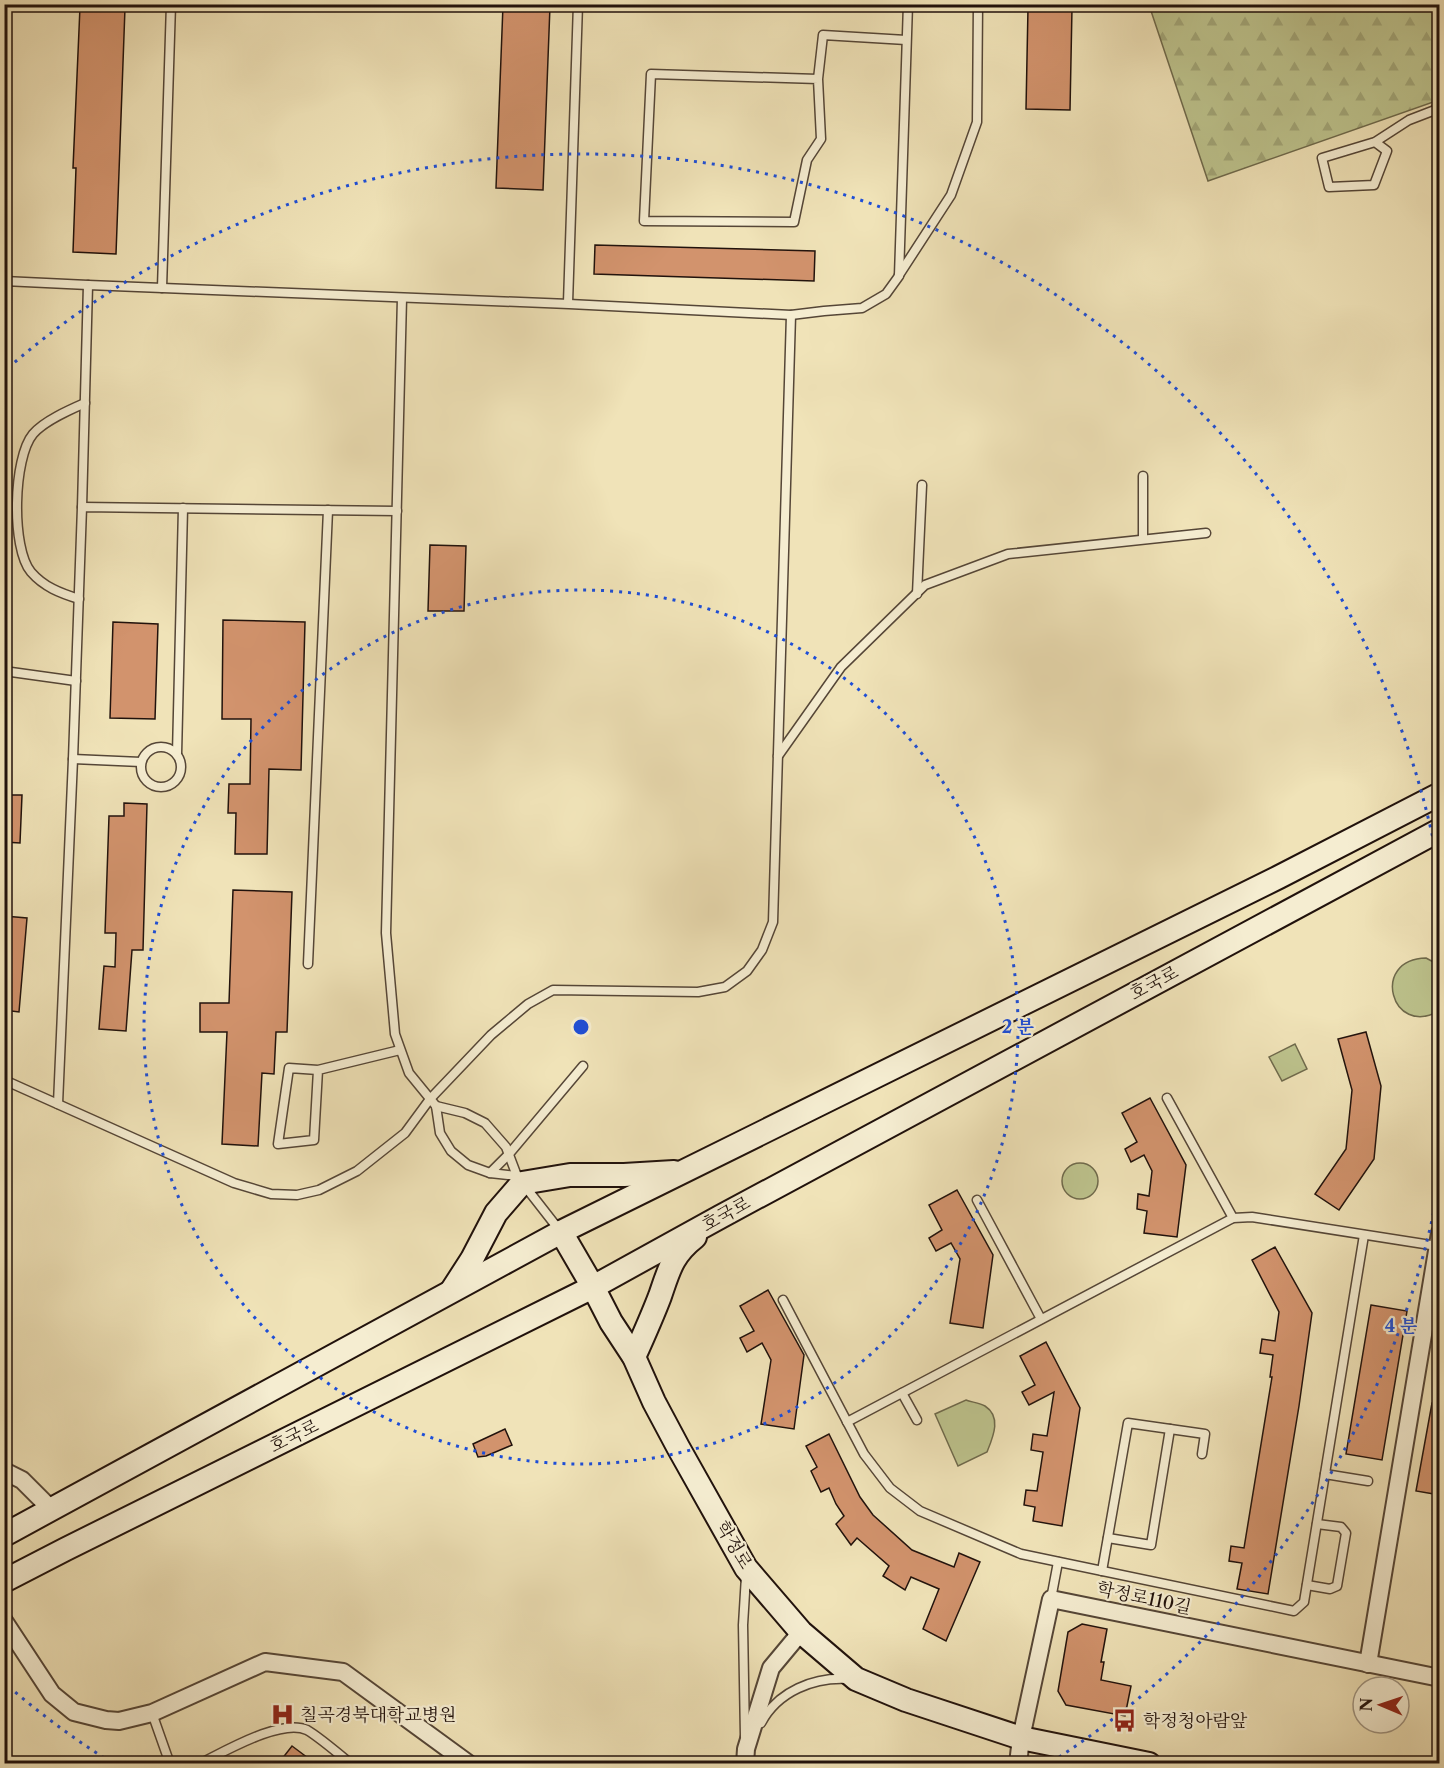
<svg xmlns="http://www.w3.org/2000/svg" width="1444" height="1768" font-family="'Libre Caslon Text','Noto Serif KR',serif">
  <defs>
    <pattern id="forest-firs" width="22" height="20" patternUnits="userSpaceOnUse" patternTransform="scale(1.5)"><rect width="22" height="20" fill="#bdc38d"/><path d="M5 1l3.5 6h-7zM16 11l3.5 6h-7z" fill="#a2a678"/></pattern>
  </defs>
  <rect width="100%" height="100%" fill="#f0e3b8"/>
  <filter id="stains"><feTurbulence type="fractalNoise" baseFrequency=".00333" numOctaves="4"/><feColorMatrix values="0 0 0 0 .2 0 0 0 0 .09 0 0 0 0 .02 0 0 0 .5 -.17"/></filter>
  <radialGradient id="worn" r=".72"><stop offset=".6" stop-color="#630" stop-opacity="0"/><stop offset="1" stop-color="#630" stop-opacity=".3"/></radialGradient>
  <g fill="#bdc38d" stroke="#6f6a4c" stroke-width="1.5">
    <path d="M1426 958 1439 965V1011C1391 1038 1370 959 1426 958Z"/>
    <path d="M1295 1044 1307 1069 1282 1081 1269 1057Z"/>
    <circle cx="1080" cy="1181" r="18"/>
    <path d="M966 1400C971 1402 980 1403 985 1406 1002 1417 993 1437 987 1452L958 1466 935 1414Z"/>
  </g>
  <path fill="url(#forest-firs)" stroke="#6f6a4c" stroke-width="1.5" d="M1149 5H1439V100L1208 181Z"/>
  <g fill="#d2936d" stroke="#21120c" stroke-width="1.5">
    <path d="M503 5 550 6 543 190 496 188Z"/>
    <path d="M80 7 125 8 116 254 73 252 76 168H73Z"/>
    <path d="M1028 8H1072L1070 110 1026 109Z"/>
    <path d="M595 245 815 251 814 281 594 274Z"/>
    <path d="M430 545 466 546 464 611H428Z"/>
    <path d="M223 620 305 622 301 770 269 769 267 854H235L236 813H228L229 784H250L251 719H222Z"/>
    <path d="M113 622 158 624 155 719 110 718Z"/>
    <path d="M4 795H22L20 843 4 842Z"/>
    <path d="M124 803 147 804 143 950H132L126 1031 99 1029 104 966 115 967 116 933H105L109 816H124Z"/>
    <path d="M233 890 292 892 287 1032H276L274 1074 262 1073 258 1146 222 1144 227 1032H200V1003H229Z"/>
    <path d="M4 916 27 918 19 1012 4 1010Z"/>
    <path d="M1366 1032 1381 1086 1374 1159 1339 1210 1315 1194 1346 1149 1352 1090 1338 1039Z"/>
    <path d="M1150 1098 1186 1165 1177 1237 1144 1233 1147 1211 1137 1209 1138 1194 1149 1196 1152 1171 1144 1155 1131 1162 1125 1149 1137 1142 1122 1113Z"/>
    <path d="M957 1190 993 1255 983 1328 950 1323 960 1259 951 1243 936 1251 929 1238 942 1230 929 1205Z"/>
    <path d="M1275 1247 1312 1313 1299 1406 1268 1594 1237 1589 1242 1563 1229 1561 1231 1546 1244 1548 1272 1377H1270L1273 1355 1260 1353 1262 1339 1275 1341 1279 1312 1252 1260Z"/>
    <path d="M768 1290 804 1355 794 1429 761 1424 771 1360 762 1343 747 1352 740 1338 754 1331 740 1306Z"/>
    <path d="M1371 1305 1407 1311 1382 1460 1346 1454Z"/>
    <path d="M1046 1342 1080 1408 1062 1526 1033 1521 1035 1507 1024 1505 1026 1490 1037 1491 1043 1452 1031 1450 1033 1434 1047 1436 1054 1392 1029 1405 1022 1392 1035 1385 1020 1356Z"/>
    <path d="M1432 1403 1440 1404V1495L1416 1491Z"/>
    <path d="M505 1429 512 1445 486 1456 478 1457 473 1444Z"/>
    <path d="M829 1434 860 1497 873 1515 912 1550 954 1567 959 1553 980 1562 946 1641 923 1629 939 1589 911 1577 905 1590 883 1576 889 1566 857 1538 851 1545 836 1524 844 1516 836 1504 829 1488 821 1492 811 1471 817 1467 806 1446Z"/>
    <path d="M1082 1624 1107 1629 1101 1662H1104L1101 1680 1131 1686 1125 1716 1066 1705 1058 1691 1068 1632Z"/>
    <path d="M292 1746 316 1764H278Z"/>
  </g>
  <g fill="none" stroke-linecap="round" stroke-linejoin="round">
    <defs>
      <g id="service">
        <path d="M818 79 821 139 807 160 794 222 644 221 651 74 818 79 823 35 906 40"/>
        <path d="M1375 142 1387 151 1374 185 1329 187 1322 158 1375 142 1409 120 1435 110 1440 100"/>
        <path d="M899 275 951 195 977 122 978 4"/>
        <path d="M4 281 88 285"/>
        <path d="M162 288 171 4"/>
        <path d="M402 298 386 933 395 1034 409 1073 436 1106 440 1133 451 1151 468 1165 490 1173 517 1176"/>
        <path d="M568 303 578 4"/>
        <path d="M82 507 88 285 569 304 791 315 824 311 862 308 886 294 899 276 908 4"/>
        <path d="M1143 539V476"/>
        <path d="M917 594 922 485"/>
        <path d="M79 599C60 593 44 587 31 572 11 548 13 458 33 434 44 421 69 410 85 403"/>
        <path d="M4 671 76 681"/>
        <circle cx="161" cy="767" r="20"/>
        <path d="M177 754 183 508"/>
        <path d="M778 756 841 667 925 585 1008 554 1206 533"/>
        <path d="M73 759 141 762"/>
        <path d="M308 964 328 510"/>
        <path d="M318 1070 314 1140 278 1144 289 1068 318 1070 400 1050"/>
        <path d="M4 1080 234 1183 271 1194 297 1195 319 1190 357 1171 405 1133 430 1099 491 1035 528 1004 553 990 698 992 725 987 747 971 762 950 773 922 791 315"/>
        <path d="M1167 1098 1233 1218"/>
        <path d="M58 1104 73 759 82 507 397 511"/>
        <path d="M436 1106 465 1113 485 1123 506 1147 517 1176 560 1231"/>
        <path d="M490 1173 509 1154 583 1066"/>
        <path d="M977 1200 1041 1319"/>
        <path d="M783 1300 864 1454 890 1488 920 1511 1021 1554 1294 1611 1304 1602 1364 1235"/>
        <path d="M902 1393 917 1420"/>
        <path d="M847 1422 1233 1218 1252 1217 1437 1246"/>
        <path d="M1325 1474 1368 1481"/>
        <path d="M1108 1538 1151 1545 1170 1429"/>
        <path d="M1102 1571 1128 1423 1205 1434 1202 1454"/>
        <path d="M1307 1585 1330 1589 1337 1586 1346 1533 1341 1527 1317 1524"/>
        <path d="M1051 1599 1058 1562"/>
        <path d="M152 1713 170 1764"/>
        <path d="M761 1723C778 1691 814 1677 848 1679"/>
        <path d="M745 1737 743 1625 746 1576"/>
        <path d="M199 1764C224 1752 281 1718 307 1730 319 1737 339 1754 351 1764"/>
      </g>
      <g id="minor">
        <path d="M4 1471 22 1480 51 1509"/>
        <path d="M4 1621 52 1694 74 1712 106 1720 119 1721 152 1713 265 1662 343 1672 469 1764"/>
        <path d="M1368 1664 1440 1233"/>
        <path d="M745 1764 746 1749 771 1668 801 1632"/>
        <path d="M1018 1764 1021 1738 1051 1599 1440 1678"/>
      </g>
      <g id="secondary">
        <path d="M561 1232 593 1287 611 1322 634 1357 654 1402 678 1447 746 1568 801 1632 856 1679 906 1700 1021 1738 1149 1764"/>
        <path d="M452 1290 472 1259 496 1213 522 1183 570 1175H624L674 1172"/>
        <path d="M634 1357C643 1337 652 1317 660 1296 669 1270 672 1255 695 1237"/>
        <path d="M4 1535 561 1232 1279 877 1440 794"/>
        <path d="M4 1581 66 1549 593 1287 720 1217 1440 830"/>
      </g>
    </defs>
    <use href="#service" stroke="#554637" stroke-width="11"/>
    <use href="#minor" stroke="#554637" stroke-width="20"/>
    <use href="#secondary" stroke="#21120c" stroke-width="26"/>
    <use href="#service" stroke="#f5edd1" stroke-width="8"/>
    <use href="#minor" stroke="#f5edd1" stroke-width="16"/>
    <use href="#secondary" stroke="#f5edd1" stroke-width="22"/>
  </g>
  <g fill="none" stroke="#1d4ed8" stroke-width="3" stroke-dasharray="3 6">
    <circle cx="581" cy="1027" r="437"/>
    <path d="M1439 1186A873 873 0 0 1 1050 1763M112 1763A873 873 0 0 1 8 1686M8 368A873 873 0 0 1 1439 868"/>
  </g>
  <defs>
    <symbol id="hospital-bare" viewBox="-9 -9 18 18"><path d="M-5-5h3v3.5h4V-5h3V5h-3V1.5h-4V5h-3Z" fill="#8f2418" stroke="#f5edd1" stroke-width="2.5" paint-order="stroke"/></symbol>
    <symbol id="bus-bare" viewBox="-9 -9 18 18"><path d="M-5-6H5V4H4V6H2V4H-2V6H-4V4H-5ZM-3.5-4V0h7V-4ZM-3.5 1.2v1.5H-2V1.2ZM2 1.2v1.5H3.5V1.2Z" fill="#8f2418" stroke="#f5edd1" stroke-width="2.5" paint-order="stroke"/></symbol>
  </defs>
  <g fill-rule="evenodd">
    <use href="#hospital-bare" x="266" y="1698" width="33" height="33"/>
    <use href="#bus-bare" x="1108" y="1704" width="33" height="33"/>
  </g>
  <g text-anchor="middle" stroke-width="4.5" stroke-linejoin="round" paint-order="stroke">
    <g font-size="18" fill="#21120c" stroke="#f5edd1">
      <text transform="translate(1154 983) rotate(-28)" y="6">호국로</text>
      <text transform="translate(726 1214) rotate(-29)" y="6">호국로</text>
      <text transform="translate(294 1436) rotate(-26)" y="6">호국로</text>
      <text transform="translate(734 1545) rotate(59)" y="6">학정로</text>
      <text transform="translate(1144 1598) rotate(12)" y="6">학정로110길</text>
    </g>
    <g font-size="18" fill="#21120c" stroke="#f5edd1" text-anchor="start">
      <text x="300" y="1721">칠곡경북대학교병원</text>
      <text x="1143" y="1727">학정청아람앞</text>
    </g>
  </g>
  <circle cx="581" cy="1027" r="9" fill="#1d4ed8" stroke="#f5edd1" stroke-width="3"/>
  <g font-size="18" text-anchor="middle" font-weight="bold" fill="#1d4ed8" stroke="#f5edd1" stroke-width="4.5" stroke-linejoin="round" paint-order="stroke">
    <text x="1018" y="1033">2 분</text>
    <text x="1401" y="1332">4 분</text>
  </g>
  <rect width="1444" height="1768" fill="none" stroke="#f0e3b8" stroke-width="24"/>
  <rect x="6" y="6" width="1432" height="1756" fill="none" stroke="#21120c" stroke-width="3"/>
  <rect x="12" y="12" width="1420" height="1744" fill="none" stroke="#21120c" stroke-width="1.5"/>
  <g transform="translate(1381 1705) rotate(272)"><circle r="28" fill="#f5edd1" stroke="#a09582" stroke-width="1.5"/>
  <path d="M0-4.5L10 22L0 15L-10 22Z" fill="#8f2418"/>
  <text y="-9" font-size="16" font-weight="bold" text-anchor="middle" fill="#21120c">N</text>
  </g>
  <rect width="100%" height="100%" filter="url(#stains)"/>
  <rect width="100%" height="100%" fill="url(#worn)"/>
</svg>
